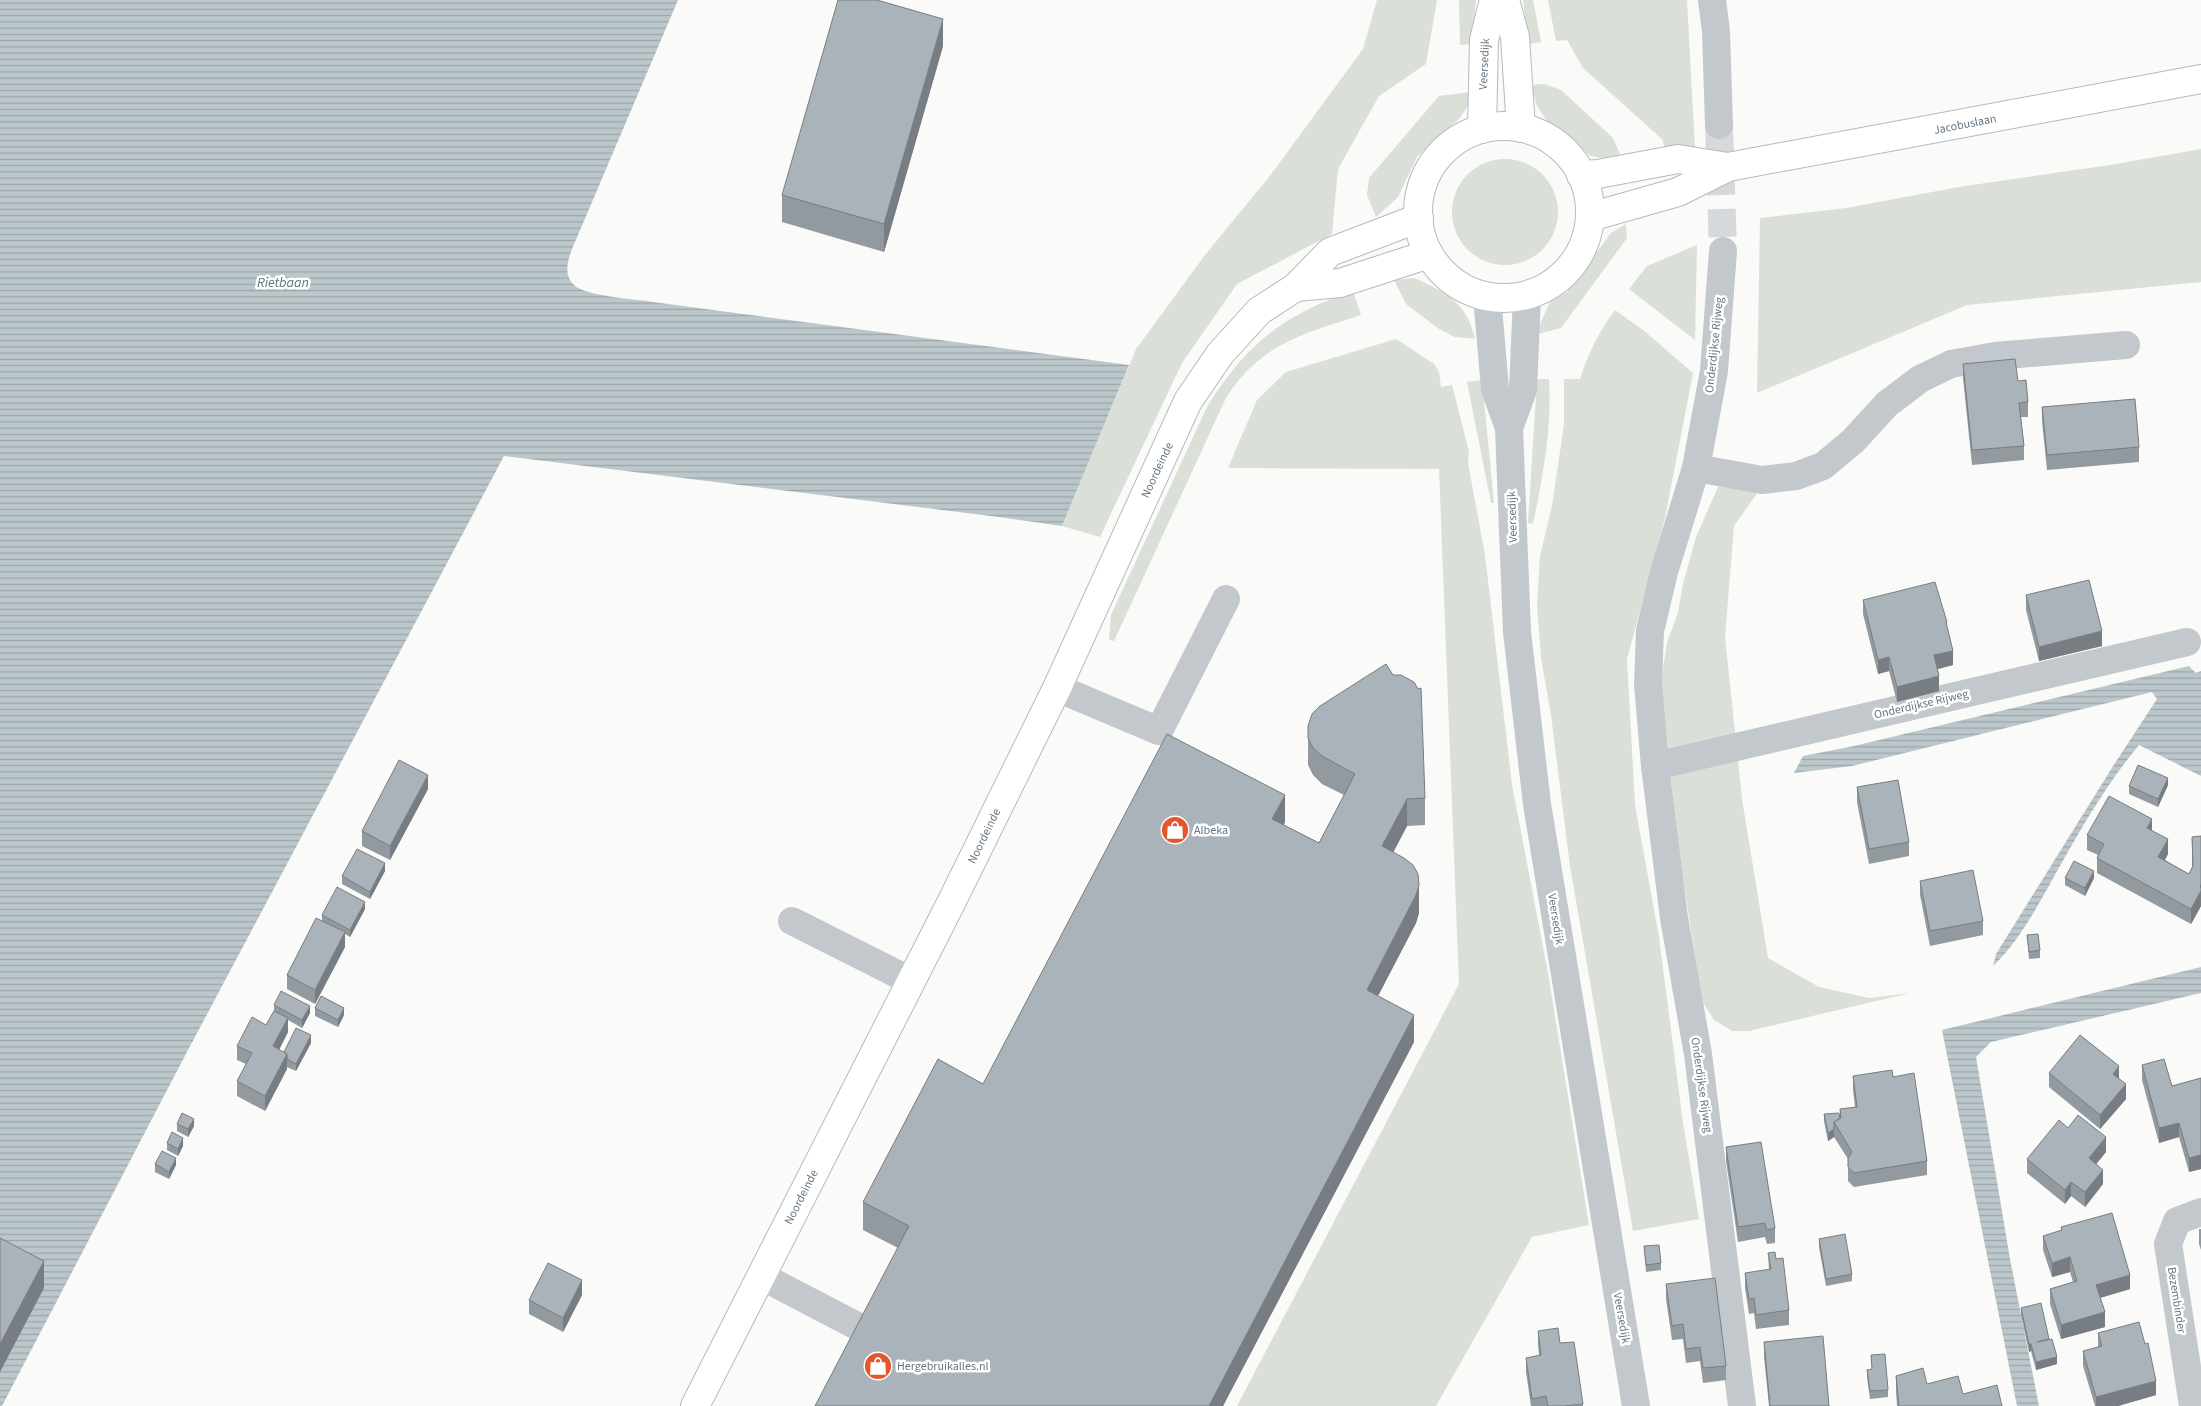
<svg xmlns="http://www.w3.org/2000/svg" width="2201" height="1406" font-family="'Source Sans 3',sans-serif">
  <defs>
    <pattern id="water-rules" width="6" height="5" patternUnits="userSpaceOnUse" patternTransform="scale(1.25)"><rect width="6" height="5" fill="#bbc7cb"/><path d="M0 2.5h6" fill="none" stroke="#9ca6aa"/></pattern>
  </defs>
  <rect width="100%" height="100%" fill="#fafaf8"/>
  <g fill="#dadfd7">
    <path d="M1377 0H1437L1426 64 1379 96 1338 169 1332 234 1237 284 1182 363 1100 537 1062 526 1136 349 1205 255 1269 177 1363 49Z"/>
    <path d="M1459 0H1476L1472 44 1460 45Z"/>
    <path d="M1523 0H1533L1541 42 1528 44Z"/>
    <path d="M1548 0H1687L1695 149 1665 152 1663 140 1583 68 1567 40 1556 41Z"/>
    <path d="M1544 84 1561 90 1613 138 1623 161 1590 156 1569 136 1548 122 1537 106 1531 85Z"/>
    <path d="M1471 92V101L1460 118 1417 157 1398 197 1376 217 1367 195 1369 178 1439 96Z"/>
    <path d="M2201 149V282L1967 305 1757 393 1760 218 1846 208 1959 187 2110 165Z"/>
    <circle cx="1505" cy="212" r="53"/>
    <path d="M1626 224 1627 238 1561 328 1535 335 1550 302 1567 292 1611 233Z"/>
    <path d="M1697 245 1695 340 1629 289 1647 266Z"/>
    <path d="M1414 278C1446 292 1467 303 1475 339L1455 337 1439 329 1406 304 1394 280Z"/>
    <path d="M1353 291 1361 315C1303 334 1261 343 1226 398L1114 641 1109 640 1111 615 1207 407C1246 344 1283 315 1353 291Z"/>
    <path d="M1615 310 1643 330 1693 373 1665 518 1627 659 1635 805 1659 937 1683 1123 1699 1219 1633 1231 1570 866 1551 715 1541 658 1537 605 1540 556 1552 506 1564 425V379H1580C1588 354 1599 331 1615 310Z"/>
    <path d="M1396 339 1434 364 1439 372 1441 387 1452 385 1469 452 1468 463 1485 555 1512 785 1548 973 1589 1225 1532 1237 1436 1406H1237L1459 984 1439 469 1228 468 1257 400 1286 372Z"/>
    <path d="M1537 379H1549C1552 429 1543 475 1533 524L1528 523Z"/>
    <path d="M1482 380 1494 503H1491L1467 382Z"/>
    <path d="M1718 487 1760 489 1734 526 1725 637 1742 799 1768 958 1819 987 1869 998 1910 993 1749 1031H1732L1714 1020 1702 1001 1682 872 1660 688 1667 643 1678 612 1683 584 1696 537Z"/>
  </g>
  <g fill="url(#water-rules)">
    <path d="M0 0H678L572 249C568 260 563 275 574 285 585 296 635 299 653 302L1129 365 1062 526 991 516 504 456 188 1050 2 1406H0Z"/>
    <path d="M2189 666 2196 673 2201 671V776L2139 745C2109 781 2084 823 2061 864 2042 898 2022 938 1993 966L1996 954 2115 763 2157 699 2152 692 1852 766 1794 773 1803 756 1854 746Z"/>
    <path d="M2201 967V993L1991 1042 1976 1057 2010 1259 2039 1406H2017L1942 1030Z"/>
  </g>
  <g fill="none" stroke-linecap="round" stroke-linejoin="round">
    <path stroke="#d5d9db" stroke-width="28" stroke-dasharray="28 14" stroke-linecap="butt" d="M1719 125 1723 251"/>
    <defs>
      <g id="major">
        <path d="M1505 0 1515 37 1521 128"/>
        <circle cx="1504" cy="212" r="86"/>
        <path d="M1482 129 1484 40 1494 0"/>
        <path d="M1581 175 1598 174 1678 159 1728 167"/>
        <path d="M1590 217 1678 192 1728 167 2201 79"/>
        <path d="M1296 287 1340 283 1429 254"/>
        <path d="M695 1406 952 901 1057 688 1188 401 1220 354 1259 311 1296 287 1330 252 1419 218"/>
      </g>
    </defs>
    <use href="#major" stroke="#b5babe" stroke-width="30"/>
    <g stroke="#c3c8cc" stroke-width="28">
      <path d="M1712 0 1716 31 1719 125"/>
      <path d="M1723 251 1714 371 1696 468 1664 572 1650 631 1648 684 1655 766 1674 918 1698 1054 1742 1406"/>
      <path d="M1487 296 1495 389 1509 428 1517 632 1537 804 1636 1406"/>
      <path d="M1509 428 1523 390 1527 295"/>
      <path d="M1696 468 1762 480 1796 476 1823 466 1853 441 1887 404 1920 379 1951 364 1995 356 2126 345"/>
      <path d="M1057 688 1159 731 1226 599"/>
      <path d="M1655 766 2187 642"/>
      <path d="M792 921 911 981"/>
      <path d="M761 1276 855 1325"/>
      <path d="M2193 1406 2168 1244 2177 1221 2201 1212"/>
    </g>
    <use href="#major" stroke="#fff" stroke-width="28"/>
  </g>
  <g fill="#929a9f">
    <path d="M943 46 884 252 782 222V195Z"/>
    <path d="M1963 364 2018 381 2028 402V417H2021L2024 446V460L1972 465 1963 378Z"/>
    <path d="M2042 407 2139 447V462L2047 470 2042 421Z"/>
    <path d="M2026 595 2102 646 2039 661 2026 610Z"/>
    <path d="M1863 600 1947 622V629L1953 665 1938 669 1939 691 1897 702 1889 671 1878 674 1863 614Z"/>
    <path d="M1308 726 1425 798V825L1407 826 1393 852 1419 913 1416 923 1378 996 1414 1042 1223 1406H815L898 1248 863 1230V1202L983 1084 1285 822 1284 825 1319 843 1344 795 1322 784 1313 775 1308 765Z"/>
    <path d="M2168 785 2158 807 2129 794V786Z"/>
    <path d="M1857 787 1909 842V856L1869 864 1857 802Z"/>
    <path d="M428 789 390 860 362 846V831Z"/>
    <path d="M2152 831 2168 854 2165 860 2189 874 2192 867V837L2201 836V906L2191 924 2097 873V858L2098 855 2087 850V835Z"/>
    <path d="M385 871 370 899 342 884V876Z"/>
    <path d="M2065 878H2094L2085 896 2065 885Z"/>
    <path d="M1920 881 1983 921V935L1930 946 1920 895Z"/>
    <path d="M365 909 350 937 345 934V947L315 1004 287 989V975L322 921V915Z"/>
    <path d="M2027 935 2040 950V958L2029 959Z"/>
    <path d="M274 1005 310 1013 302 1028 288 1020V1032L279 1050 284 1052 311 1043 296 1071 287 1067V1069L265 1111 237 1096V1081L246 1064 237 1060V1046L266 1025 274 1011Z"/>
    <path d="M315 1008 344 1015 338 1027 315 1016Z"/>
    <path d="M2142 1065 2172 1086 2201 1078V1169L2189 1172 2179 1137 2159 1143 2142 1080Z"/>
    <path d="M2049 1073 2119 1079 2126 1099 2100 1129 2049 1087Z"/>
    <path d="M1853 1076 1893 1077 1927 1161V1175L1854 1187 1848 1181V1159L1834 1137 1828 1141 1824 1121V1114L1840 1116V1109L1855 1107 1853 1090Z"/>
    <path d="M177 1124 194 1126 188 1137 177 1131Z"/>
    <path d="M2068 1128 2106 1152 2096 1164 2103 1184 2085 1207 2071 1196 2065 1204 2027 1173V1159Z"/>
    <path d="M167 1143 183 1146 178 1156 167 1150Z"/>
    <path d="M1726 1147 1775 1228V1243L1767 1244 1765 1237 1738 1242 1726 1161Z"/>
    <path d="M155 1164 176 1165 169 1179 155 1172Z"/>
    <path d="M2061 1227 2130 1289 2100 1298 2105 1327 2061 1339 2050 1304V1289L2073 1282 2070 1272 2052 1277 2043 1250V1236L2061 1231Z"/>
    <path d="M2199 1229H2201V1250L2199 1244Z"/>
    <path d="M1819 1239 1852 1274V1281L1826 1286 1819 1247Z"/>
    <path d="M1644 1246 1661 1263V1270L1646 1272Z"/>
    <path d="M1768 1253 1776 1259 1789 1310V1325L1756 1329 1754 1313 1749 1314 1745 1288V1273L1769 1270Z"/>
    <path d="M1666 1284 1726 1366V1380L1703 1383 1700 1361 1686 1363 1683 1339 1672 1340 1666 1299Z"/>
    <path d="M582 1295 563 1332 529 1314V1300Z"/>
    <path d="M2021 1308 2049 1340 2057 1364 2036 1370 2031 1351 2029 1352 2021 1315Z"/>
    <path d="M1538 1331 1560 1343 1583 1404V1406H1531L1526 1372V1358L1539 1355 1538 1345Z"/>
    <path d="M2098 1333 2156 1395 2118 1406H2095L2083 1366V1351L2098 1347Z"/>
    <path d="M1764 1342 1829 1406H1769L1764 1357Z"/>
    <path d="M1871 1355 1888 1390V1397L1870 1399 1867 1377V1370L1872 1369Z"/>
    <path d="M1896 1376 1963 1394 2002 1406H1897L1896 1391Z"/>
  </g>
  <g fill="#777d82">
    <path d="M943 19V46L884 252V224Z"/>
    <path d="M2102 631V646L2039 661V647Z"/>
    <path d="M1953 651V665L1934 670V655Z"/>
    <path d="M1889 657V671L1878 674V660Z"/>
    <path d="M1939 676V691L1897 702V687Z"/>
    <path d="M428 775V789L390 860V846Z"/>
    <path d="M2168 778V785L2158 807V799Z"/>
    <path d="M1285 795V822L1272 846V819Z"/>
    <path d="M1407 799V826L1382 874V846Z"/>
    <path d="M2152 819V834L2147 828Z"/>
    <path d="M2168 839V854L2158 872V857Z"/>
    <path d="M385 863V871L370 899V892Z"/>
    <path d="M2094 871V878L2085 896V888Z"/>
    <path d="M2201 884V906L2191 924V909Z"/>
    <path d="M1419 885V913L1416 923 1367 1017V990Z"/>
    <path d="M365 902V909L350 937V930Z"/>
    <path d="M345 932V947L315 1004V990Z"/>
    <path d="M310 1006V1013L302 1028V1020Z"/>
    <path d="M344 1008V1015L338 1027V1020Z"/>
    <path d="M1414 1015V1042L1223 1406H1209Z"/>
    <path d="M288 1018V1032L273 1061V1046Z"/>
    <path d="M311 1035V1043L296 1071V1064Z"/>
    <path d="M287 1054V1069L265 1111V1096Z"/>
    <path d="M2119 1066V1080L2113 1074Z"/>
    <path d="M2126 1084V1099L2100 1129V1115Z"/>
    <path d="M194 1119V1126L188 1137V1129Z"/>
    <path d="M2179 1123V1137L2159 1143V1128Z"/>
    <path d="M1834 1129V1137L1828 1141V1133Z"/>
    <path d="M2106 1137V1152L2089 1173V1158Z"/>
    <path d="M183 1138V1146L178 1156V1149Z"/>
    <path d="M2201 1155V1169L2189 1172V1158Z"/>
    <path d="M176 1158V1165L169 1179V1172Z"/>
    <path d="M2103 1170V1184L2085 1207V1192Z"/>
    <path d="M2071 1182V1196L2065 1204V1190Z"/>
    <path d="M2070 1257V1272L2052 1277V1263Z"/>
    <path d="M44 1261V1288L0 1372V1344Z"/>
    <path d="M2130 1275V1289L2096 1299V1285Z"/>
    <path d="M582 1280V1295L563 1332V1318Z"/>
    <path d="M2105 1312V1327L2061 1339V1325Z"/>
    <path d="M2029 1344H2031V1351L2029 1352Z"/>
    <path d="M2057 1357V1364L2036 1370V1362Z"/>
    <path d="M2156 1381V1395L2118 1406H2096V1397Z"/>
  </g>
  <g fill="#aab3b9" stroke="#777d82">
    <path d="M838 0H877L943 19 884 224 782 195Z"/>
    <path d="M2015 359 2018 381 2026 380 2028 402 2019 403 2024 446 1972 450 1963 364Z"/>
    <path d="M2135 399 2139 447 2047 455 2042 407Z"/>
    <path d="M2089 580 2102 631 2039 647 2026 595Z"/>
    <path d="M1935 582 1947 622H1946L1953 651 1934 655 1939 676 1897 687 1889 657 1878 660 1863 600Z"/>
    <path d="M1386 664 1393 675H1401L1414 682 1418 689 1421 688 1425 798 1407 799 1382 846 1404 858 1413 865 1418 874 1419 885 1416 895 1367 990 1414 1015 1209 1406H815L909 1226 863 1202 938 1059 983 1084 1167 734 1285 795 1272 819 1319 843 1355 774 1322 756 1313 748 1308 738V726L1312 714 1320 706Z"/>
    <path d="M399 760 428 775 390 846 362 831Z"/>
    <path d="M2138 765 2168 778 2158 799 2129 786Z"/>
    <path d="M1898 780 1909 842 1869 849 1857 787Z"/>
    <path d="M2109 796 2152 819 2147 828 2168 839 2158 857 2189 874 2193 866 2192 837 2201 836V884L2200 887 2201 888V891L2191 909 2097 858 2104 844 2087 835Z"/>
    <path d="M357 849 385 863 370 892 342 876Z"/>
    <path d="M2074 861 2094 871 2085 888 2065 878Z"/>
    <path d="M1973 870 1983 921 1930 931 1920 881Z"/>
    <path d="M337 887 365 902 350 930 322 915Z"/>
    <path d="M316 918 345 932 315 990 287 975Z"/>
    <path d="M2038 934 2040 950 2029 952 2027 935Z"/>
    <path d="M281 991 310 1006 302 1020 274 1005Z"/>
    <path d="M321 996 344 1008 338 1020 315 1008Z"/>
    <path d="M274 1011 288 1018 273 1046 287 1054 265 1096 237 1081 252 1053 237 1046 252 1017 266 1025Z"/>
    <path d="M296 1028 311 1035 296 1064 287 1059V1054L284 1052Z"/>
    <path d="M2080 1035 2119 1066 2113 1074 2126 1084 2100 1115 2049 1073Z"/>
    <path d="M2164 1059 2172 1086 2201 1078V1155L2189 1158 2179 1123 2159 1128 2142 1065Z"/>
    <path d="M1892 1070 1893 1077 1914 1073 1927 1161 1854 1173 1848 1167V1158L1852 1152 1834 1122 1841 1118 1840 1109 1857 1107 1853 1076Z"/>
    <path d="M182 1113 194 1119 188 1129 177 1124Z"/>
    <path d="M1839 1113 1840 1118 1834 1122V1129L1828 1133 1824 1114Z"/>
    <path d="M2078 1115 2106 1137 2089 1158 2103 1170 2085 1192 2071 1182 2065 1190 2027 1159 2059 1120 2068 1128Z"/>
    <path d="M172 1132 183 1138 178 1149 167 1143Z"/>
    <path d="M1761 1142 1775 1228 1767 1230 1765 1223 1738 1227 1726 1147Z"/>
    <path d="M162 1151 176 1158 169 1172 155 1164Z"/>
    <path d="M2112 1213 2130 1275 2096 1285 2105 1312 2061 1325 2050 1289 2077 1281 2070 1257 2052 1263 2043 1236 2062 1230 2061 1227Z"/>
    <path d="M1845 1234 1852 1274 1826 1279 1819 1239Z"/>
    <path d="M0 1238 44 1261 0 1344Z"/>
    <path d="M1659 1245 1661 1263 1646 1265 1644 1246Z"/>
    <path d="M1775 1252 1776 1259 1783 1258 1789 1310 1756 1315 1754 1298 1749 1299 1745 1273 1771 1269 1768 1253Z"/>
    <path d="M548 1263 582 1280 563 1318 529 1300Z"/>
    <path d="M1715 1278 1726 1366 1703 1368 1700 1347 1686 1349 1683 1324 1672 1326 1666 1284Z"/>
    <path d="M2041 1303 2049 1339 2037 1342 2052 1339 2057 1357 2036 1362 2031 1344H2029L2021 1308Z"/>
    <path d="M2139 1322 2145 1344 2148 1343 2156 1381 2096 1397 2083 1351 2102 1346 2098 1333Z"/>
    <path d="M1558 1328 1560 1343 1574 1342 1583 1404 1564 1406H1548L1546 1396 1532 1399 1526 1358 1541 1355 1538 1331Z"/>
    <path d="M1823 1336 1829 1406H1770L1764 1342Z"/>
    <path d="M1885 1354 1888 1390 1870 1391 1867 1370 1872 1369 1871 1355Z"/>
    <path d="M1923 1368 1927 1384 1958 1376 1963 1394 1997 1385 2002 1406H1899L1896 1376Z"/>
  </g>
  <defs>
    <symbol id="shop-disc" viewBox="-11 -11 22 22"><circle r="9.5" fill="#e4572e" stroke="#fff"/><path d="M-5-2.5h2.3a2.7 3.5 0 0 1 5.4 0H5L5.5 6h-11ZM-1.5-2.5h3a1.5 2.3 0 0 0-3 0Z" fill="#fff"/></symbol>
  </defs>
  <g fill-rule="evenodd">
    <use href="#shop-disc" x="1159" y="814" width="32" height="32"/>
    <use href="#shop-disc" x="862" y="1350" width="32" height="32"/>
  </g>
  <g text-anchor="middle" stroke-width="5" stroke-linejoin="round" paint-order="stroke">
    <g font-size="12" fill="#657683" stroke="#fff">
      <text transform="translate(1484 64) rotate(-87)" y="4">Veersedijk</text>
      <text transform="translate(1965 124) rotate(-11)" y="4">Jacobuslaan</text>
      <text transform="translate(1714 345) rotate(-84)" y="4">Onderdijkse Rijweg</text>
      <text transform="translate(1157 470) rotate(-65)" y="4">Noordeinde</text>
      <text transform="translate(1512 517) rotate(-92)" y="4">Veersedijk</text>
      <text transform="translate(1921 704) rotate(-13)" y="4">Onderdijkse Rijweg</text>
      <text transform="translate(984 836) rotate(-64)" y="4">Noordeinde</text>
      <text transform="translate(1556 919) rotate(81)" y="4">Veersedijk</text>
      <text transform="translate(1702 1085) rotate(82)" y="4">Onderdijkse Rijweg</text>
      <text transform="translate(801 1197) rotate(-63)" y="4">Noordeinde</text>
      <text transform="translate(2177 1300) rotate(81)" y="4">Bezembinder</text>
      <text transform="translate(1622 1318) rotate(80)" y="4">Veersedijk</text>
    </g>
    <g font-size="12" fill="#657683" stroke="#fff" text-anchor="start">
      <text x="1194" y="834">Albeka</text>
      <text x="897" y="1370">Hergebruikalles.nl</text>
    </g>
    <g font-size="14" font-style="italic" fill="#60757c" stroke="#fff">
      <text x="283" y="287">Rietbaan</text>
    </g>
  </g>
</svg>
